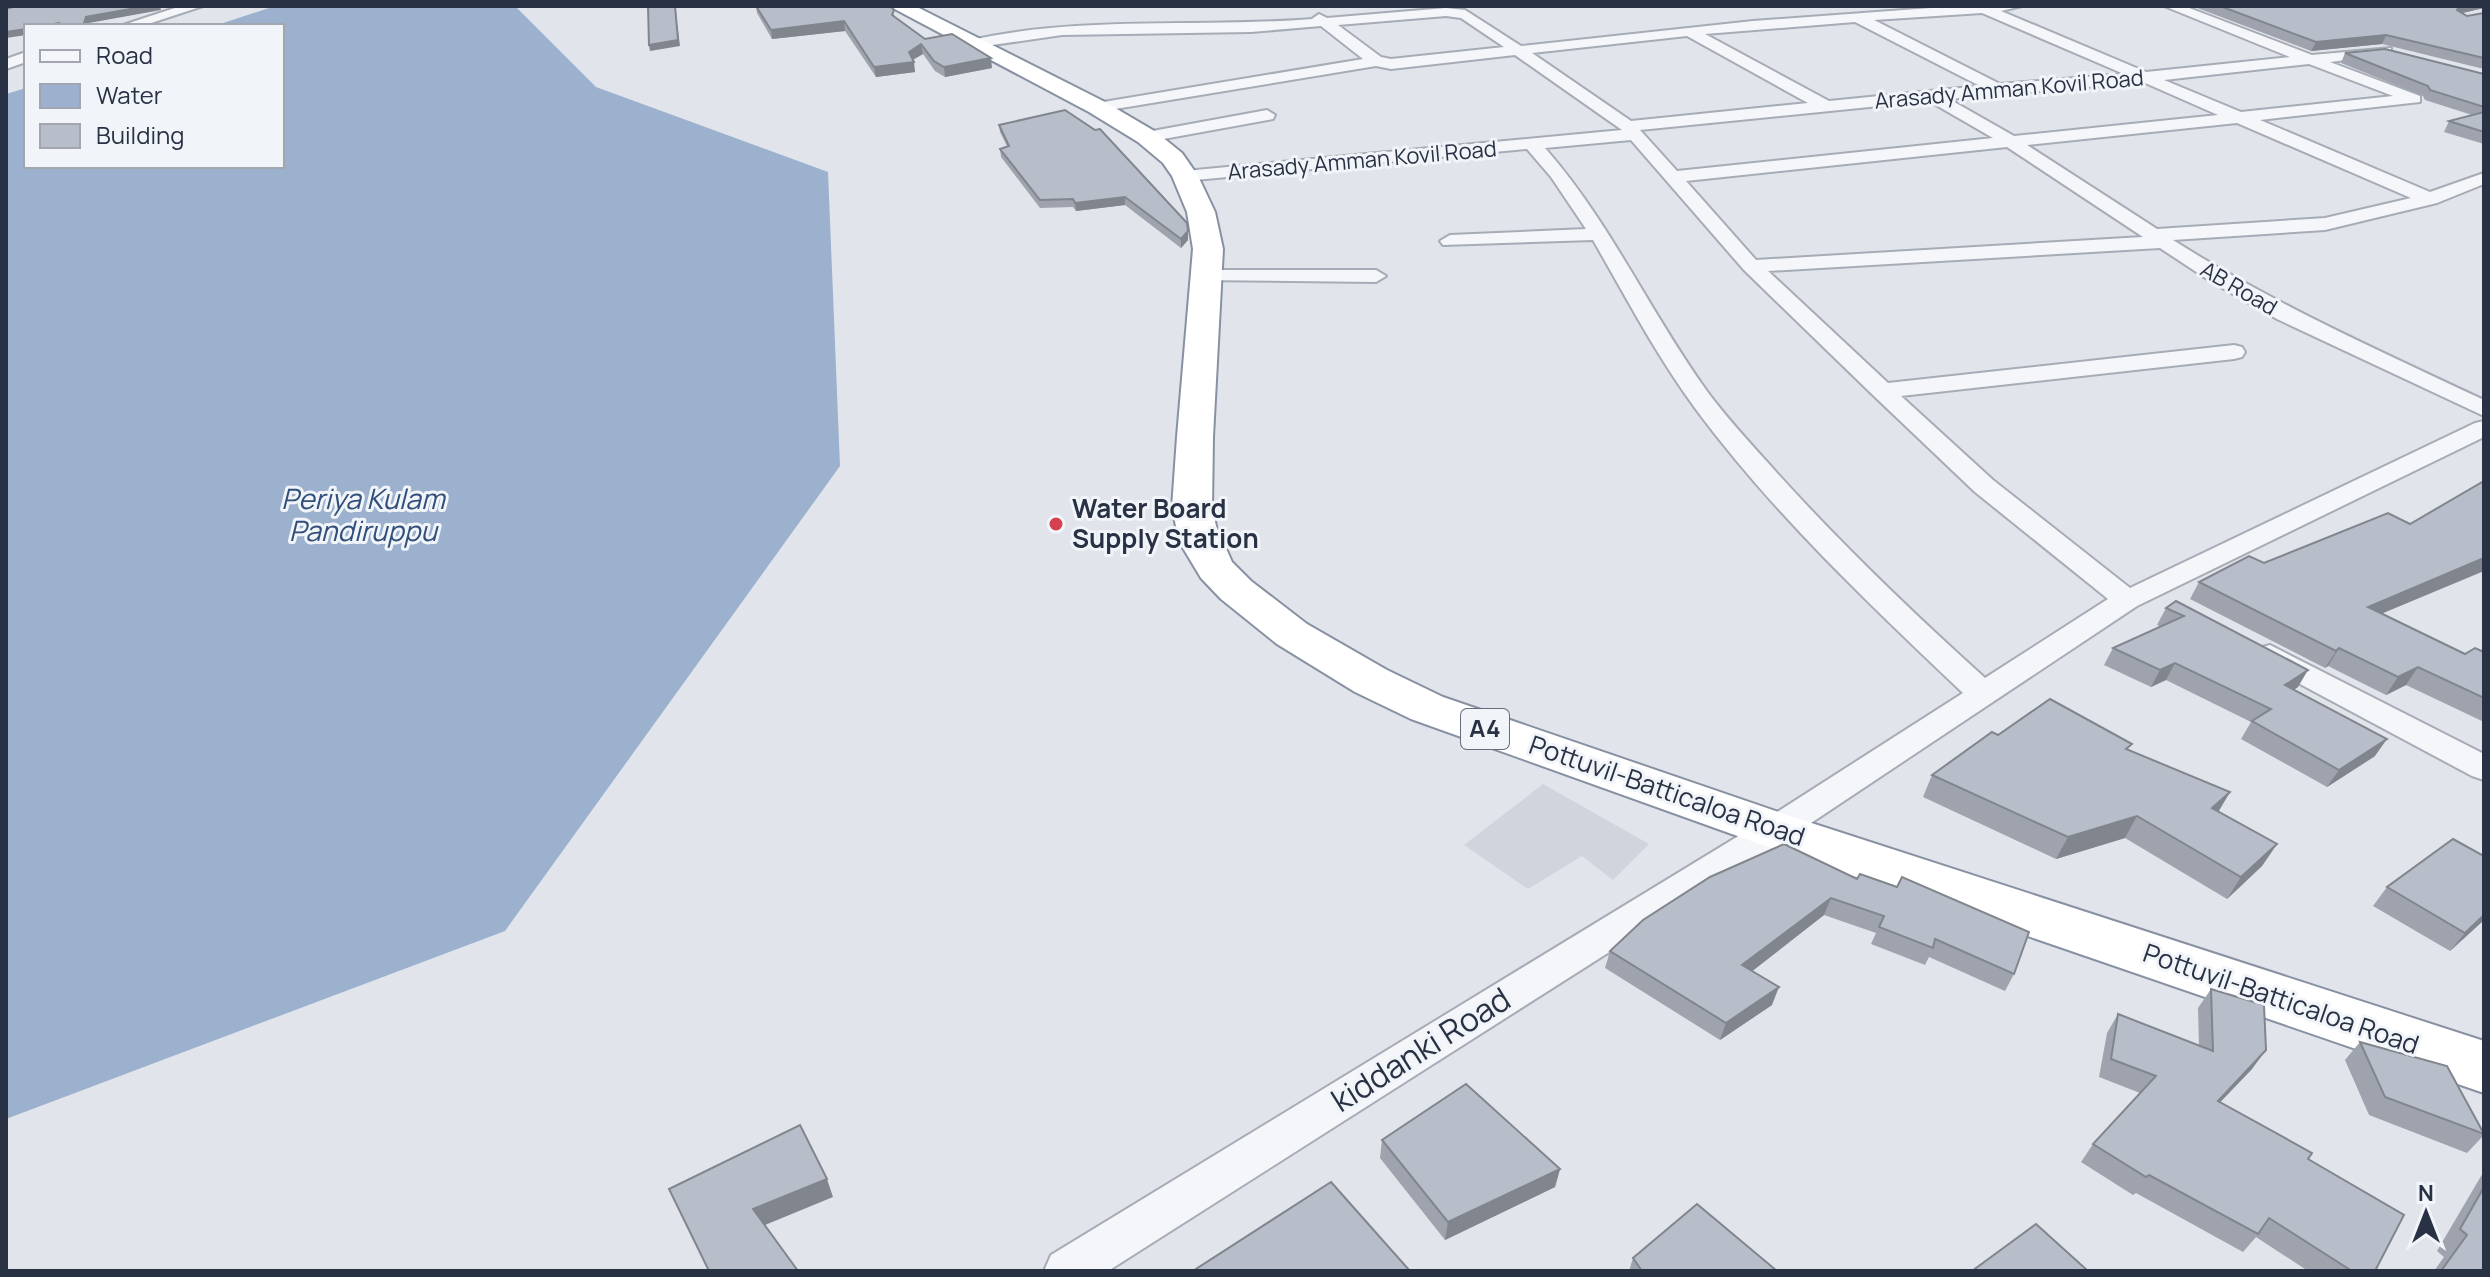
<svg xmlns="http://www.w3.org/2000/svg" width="2490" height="1277" font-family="Manrope,sans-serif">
  <rect width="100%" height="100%" fill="#e1e5eb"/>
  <path fill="#cfd4dd" d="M1543 784 1649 844 1613 880 1582 856 1528 889 1464 845Z"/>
  <path fill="#9bb1cd" d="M275 6H515L596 87 828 172 840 466 505 931 6 1119V94L26 88V166H282V26H214Z"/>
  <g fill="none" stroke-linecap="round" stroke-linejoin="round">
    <defs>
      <g id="minor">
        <path d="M6 6H30L6 12Z"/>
        <path d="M181 6H203L142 26H120Z"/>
        <path d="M1958 6H2022L2001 11 2146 72 2290 57 2164 6H2184L2312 55 2391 48V54L2386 55 2330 62 2420 96V102L2260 120 2430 192 2484 173V184L2437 203 2325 230 2173 240C2272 303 2378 350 2484 400V416L2277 319 2210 281 2160 248 1768 271 1888 383 2234 345 2242 347 2245 352 2242 357 2234 359 1901 396 1993 480 2130 588 2475 423 2484 421V437L2137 606 1787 839 1108 1271H1044L1051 1255 1763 821 1963 693C1869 604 1772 512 1695 408 1656 355 1626 297 1593 240L1443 245 1440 241 1450 235 1586 229 1551 177 1527 149 1185 181 1176 176 1185 171 1622 130 1515 55 1391 69 1376 66 1097 112 1089 107 1091 104 1363 59 1321 26 1251 32 1062 35 972 48 965 44 967 41C1079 15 1198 28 1312 19L1319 14 1327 18 1446 8 1465 10 1521 46 1753 21ZM1982 13 2124 74 2000 84 1874 20ZM1446 16 1461 18 1504 47 1391 59 1381 57 1338 25ZM1855 22 1980 86 1829 101 1705 34ZM1687 36 1808 103 1631 121 1532 53ZM2309 64 2393 96 2241 112 2164 80ZM2143 82 2218 115 2014 136 1949 99ZM1929 101 1993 138 1677 171 1640 130ZM2237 123 2411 198 2325 218 2157 229 2027 145ZM1631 140 1744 270 1874 396 1975 492 2108 599 1985 678C1913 613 1842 545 1777 473 1754 447 1730 422 1709 394 1650 313 1611 223 1545 148ZM2007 147 2143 237 1756 260 1686 181Z"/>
        <path d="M26 52V62L6 69V59Z"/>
        <path d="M1267 110 1275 115 1273 119 1147 142 1138 137 1147 132Z"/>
        <path d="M1206 270H1376L1386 276 1376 282 1199 280 1196 276Z"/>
        <path d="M2270 645 2484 754V780L2472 776 2259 662 2255 655 2259 648Z"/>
      </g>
      <path id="trunk" d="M889 6H915L1105 102 1156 132 1182 153 1198 176 1215 212 1223 249 1213 437 1212 508 1216 526 1232 562 1251 581 1307 624 1387 670 1443 697 1793 817 2484 1041V1093L1757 843 1411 719 1355 692 1277 644 1221 599 1201 578 1183 548 1176 526 1172 508 1177 437 1193 249 1187 212 1172 176 1163 163 1138 142 1089 112Z"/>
    </defs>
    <use href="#minor" stroke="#a6acb6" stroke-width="4"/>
    <use href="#trunk" stroke="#8891a2" stroke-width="4"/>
    <use href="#minor" fill="#f5f6f9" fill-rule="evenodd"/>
    <use href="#trunk" fill="#fff" fill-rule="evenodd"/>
  </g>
  <g fill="#9ea3ad">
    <path d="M756 6H890L895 17 925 39 992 68 945 77 935 71 923 54 913 60 915 72 876 77 845 31 772 39 757 13Z"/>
    <path d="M2192 6H2484V8L2462 13 2467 16 2484 13V69L2382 44 2311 51Z"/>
    <path d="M2345 53 2484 74V144L2444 132 2449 121 2472 115 2425 100 2423 96 2341 63Z"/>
    <path d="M999 125 1188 231V240L1181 248 1125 205 1076 211 1073 207 1040 208 1001 157 1000 149 1007 146 1000 132Z"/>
    <path d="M2264 563 2382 613 2465 654 2484 652V722L2406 685 2386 695 2328 666 2325 668 2190 599 2199 582Z"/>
    <path d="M2176 601 2298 687 2293 690 2375 756 2327 787 2241 739 2251 722 2166 680 2151 687 2104 665 2113 648 2161 627 2157 625 2166 608Z"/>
    <path d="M1998 735 2129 750 2230 792 2218 812 2277 844 2262 866 2227 899 2125 838 2056 859 1923 797 1932 775Z"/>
    <path d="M2484 856V920L2450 951 2373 906 2387 887Z"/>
    <path d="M1857 879 2014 974 2005 991 1929 957 1925 965 1871 944 1876 933 1824 915 1752 971 1772 1005 1720 1040 1605 968 1610 951Z"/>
    <path d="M2211 989 2252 1069 2220 1102 2308 1159 2375 1271H2308L2256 1237 2243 1252 2136 1193 2133 1195 2081 1162 2093 1144 2140 1093 2099 1077 2107 1033 2118 1014 2199 1046 2198 1008Z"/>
    <path d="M2360 1042 2484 1133V1135L2467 1153 2369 1115 2345 1060Z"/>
    <path d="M1382 1140 1560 1169 1555 1187 1445 1240 1380 1158Z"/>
    <path d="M2484 1171V1271H2434L2444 1257 2437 1251Z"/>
    <path d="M1633 1258 1777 1271H1629Z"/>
  </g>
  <g fill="#81858d">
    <path d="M147 6H160L161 10 89 23 88 26H83L86 17Z"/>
    <path d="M675 6 680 46 650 51 649 45Z"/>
    <path d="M2459 6H2484V8L2454 15Z"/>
    <path d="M844 21 845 31 772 39 771 30Z"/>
    <path d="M26 29V35L6 38V32Z"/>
    <path d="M2386 35 2382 44 2311 51 2316 42Z"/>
    <path d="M921 44 923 54 910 61 909 52Z"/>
    <path d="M991 58 992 68 945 77 944 67Z"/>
    <path d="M914 62 915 72 876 77 874 67Z"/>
    <path d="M1125 197V205L1076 211 1075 203Z"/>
    <path d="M1188 231V240L1181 248V239Z"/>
    <path d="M2484 558V571L2357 624 2368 607Z"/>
    <path d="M2339 648 2328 666 2325 668 2336 651Z"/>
    <path d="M2175 663 2166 680 2151 687 2160 670Z"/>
    <path d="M2418 667 2406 685 2386 695 2398 677Z"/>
    <path d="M2308 670 2298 687 2275 703 2285 685Z"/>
    <path d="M2387 739 2375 756 2327 787 2339 770Z"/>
    <path d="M2230 792 2217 814 2212 808Z"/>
    <path d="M2137 816 2125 838 2056 859 2068 837Z"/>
    <path d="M2277 844 2262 866 2227 899 2241 877Z"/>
    <path d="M1831 898 1824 915 1737 983 1742 965Z"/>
    <path d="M2484 915V920L2450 951 2465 933Z"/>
    <path d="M1779 987 1772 1005 1720 1040 1726 1023Z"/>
    <path d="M2266 1050 2252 1069 2204 1119 2218 1101Z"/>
    <path d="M1560 1169 1555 1187 1445 1240 1448 1222Z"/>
    <path d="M827 1179 833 1197 760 1227 753 1209Z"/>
  </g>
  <g fill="#b8bec9" stroke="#81858d" stroke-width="2">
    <path d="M16 6H147L86 17 83 26H58L59 23 42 26H26V29L6 32V9Z"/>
    <path d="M648 6H675L678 40 649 45Z"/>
    <path d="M756 6H890L894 10 892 15 925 39 952 34 991 58 944 67 934 61 921 44 909 52 914 62 874 67 844 21 771 30Z"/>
    <path d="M2220 6H2459L2457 10 2467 16 2484 13V58L2386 35 2316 42Z"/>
    <path d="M2385 49 2484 74V107L2430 90 2428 86 2345 53Z"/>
    <path d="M1065 110 1095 130 1100 129 1187 223 1188 231 1181 239 1125 197 1075 203 1073 199 1040 200 1000 149 1009 146 999 125Z"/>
    <path d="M2484 112V132L2449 121Z"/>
    <path d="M2484 481V558L2368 607 2465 654 2475 648 2484 652V698L2418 667 2398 677 2339 648 2336 651 2199 582 2249 556 2264 563 2388 513 2410 524Z"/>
    <path d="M2176 601 2308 670 2285 685 2387 739 2339 770 2252 721 2271 709 2175 663 2160 670 2113 648 2184 616 2166 608Z"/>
    <path d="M2050 699 2132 744 2126 749 2230 792 2212 808 2277 844 2241 877 2137 816 2068 837 1932 775 1992 732 1998 735Z"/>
    <path d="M2453 839 2484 856V915L2465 933 2387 887Z"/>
    <path d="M1784 844 1857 879 1860 874 1897 887 1902 877 2029 932 2014 974 1935 939 1933 948 1879 927 1884 916 1831 898 1742 965 1779 987 1726 1023 1610 951 1643 920 1710 877Z"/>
    <path d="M2211 989 2264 1005 2266 1050 2218 1101 2312 1153 2308 1159 2404 1215 2375 1271H2352L2269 1218 2258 1234 2149 1175 2146 1177 2093 1144 2156 1076 2111 1059 2118 1014 2213 1051Z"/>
    <path d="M2360 1042 2447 1066 2484 1134 2385 1097Z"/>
    <path d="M1466 1084 1560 1169 1448 1222 1382 1140Z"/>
    <path d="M800 1125 827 1179 753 1209 798 1271H709L669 1189Z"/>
    <path d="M1331 1182 1410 1271H1198L1196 1269Z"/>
    <path d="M2484 1187V1271H2441L2467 1235 2460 1229Z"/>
    <path d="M1697 1204 1777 1271H1642L1633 1258Z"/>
    <path d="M2036 1224 2088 1271H1972Z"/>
  </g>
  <circle fill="#d64152" stroke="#f1f4f8" stroke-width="3" cx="1056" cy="524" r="8"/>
  <g text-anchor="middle" stroke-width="6" stroke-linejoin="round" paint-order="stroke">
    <g font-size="22" fill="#293244" stroke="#f1f4f8">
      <text transform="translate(2009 89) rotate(-5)" y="8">Arasady Amman Kovil Road</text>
      <text transform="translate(1362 160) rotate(-5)" y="8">Arasady Amman Kovil Road</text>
      <text transform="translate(2239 288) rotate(30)" y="8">AB Road</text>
    </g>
    <rect fill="#f1f4f8" stroke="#656c7a" stroke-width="2" x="1461" y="709" width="48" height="40" rx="6"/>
    <g font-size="24" font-weight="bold" fill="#293244">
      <text x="1485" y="737">A4</text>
    </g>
    <g font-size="26" font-weight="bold" fill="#293244" stroke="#f1f4f8" text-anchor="start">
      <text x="1072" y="518">Water Board<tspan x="1072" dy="30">Supply Station</tspan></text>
    </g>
    <g font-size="26" fill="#293244" stroke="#f1f4f8">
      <text transform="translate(1667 791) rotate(19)" y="9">Pottuvil-Batticaloa Road</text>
      <text transform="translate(2281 999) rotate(19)" y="9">Pottuvil-Batticaloa Road</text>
    </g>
    <g font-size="28" font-style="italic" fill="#304f7a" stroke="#f1f4f8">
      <text x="363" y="509">Periya Kulam<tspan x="363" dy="32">Pandiruppu</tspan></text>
    </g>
    <g font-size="32" fill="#293244" stroke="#f1f4f8">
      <text transform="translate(1421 1050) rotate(-32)" y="11">kiddanki Road</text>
    </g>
  </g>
  <rect width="2490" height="1277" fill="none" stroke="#293244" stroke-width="16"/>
  <rect x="24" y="24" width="260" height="144" fill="#f1f4f8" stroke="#a1a6b0" stroke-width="2"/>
  <rect x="40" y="50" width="40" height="12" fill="#f5f6f9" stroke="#a1a6b0" stroke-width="2"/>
  <text x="96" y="64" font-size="24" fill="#293244">Road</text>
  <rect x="40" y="84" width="40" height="24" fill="#9bb1cd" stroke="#a1a6b0" stroke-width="2"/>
  <text x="96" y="104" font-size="24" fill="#293244">Water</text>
  <rect x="40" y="124" width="40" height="24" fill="#b8bec9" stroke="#a1a6b0" stroke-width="2"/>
  <text x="96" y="144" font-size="24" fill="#293244">Building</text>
  <g transform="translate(2426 1213)" stroke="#f1f4f8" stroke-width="6" paint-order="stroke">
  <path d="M0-6L14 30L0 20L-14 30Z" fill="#293244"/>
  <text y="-12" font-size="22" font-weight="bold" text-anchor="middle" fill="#293244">N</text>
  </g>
</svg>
